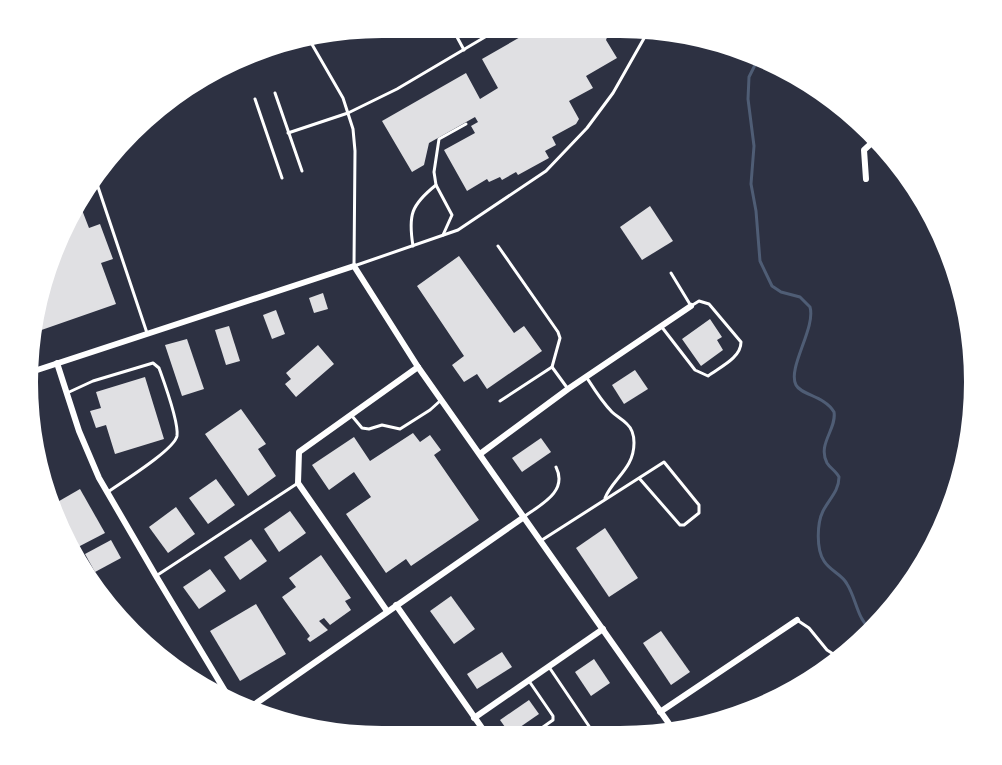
<svg xmlns="http://www.w3.org/2000/svg" width="1002" height="765" font-family="Barlow,sans-serif">
  <rect width="100%" height="100%" fill="#2d3142"/>
  <g fill="none" stroke-linecap="round" stroke-linejoin="round">
    <path stroke="#4f5d75" stroke-width="3" d="M758 59 749 77 748 99 754 146 751 184 756 211 760 261 772 286 781 292 800 297 810 307C816 328 787 368 796 385 801 395 825 396 834 412 837 429 817 444 827 463 830 468 836 471 839 477 839 491 829 499 823 511 817 523 816 549 824 561 830 571 842 574 847 584 856 598 857 618 870 629"/>
  </g>
  <g fill="#e0e0e3">
    <path d="M543 24 612 25 606 40 617 58 586 76 593 88 569 101 579 119 576 124 552 137 556 145 545 151 549 158 518 175 516 172 502 180 500 177 489 182 487 179 467 191 444 150 475 133 471 126 478 122 475 117 429 143 424 165 412 172 382 121 466 73 480 99 498 88 482 59Z"/>
    <path d="M77 197 89 228 100 224 113 259 101 263 116 304 30 334 36 290 72 204Z"/>
    <path d="M650 206 673 241 642 260 620 227Z"/>
    <path d="M459 256 514 333 524 326 542 351 487 389 477 374 464 382 452 365 464 356 417 286Z"/>
    <path d="M323 293 328 309 314 313 309 298Z"/>
    <path d="M276 310 285 334 272 339 263 315Z"/>
    <path d="M710 319 722 337 717 340 723 350 701 366 682 339Z"/>
    <path d="M229 326 240 361 226 365 215 330Z"/>
    <path d="M187 339 204 389 182 396 165 345Z"/>
    <path d="M318 345 334 364 296 397 285 384 291 379 286 373Z"/>
    <path d="M635 370 648 389 624 404 612 385Z"/>
    <path d="M145 377 164 439 115 454 106 425 96 428 90 411 101 408 96 392Z"/>
    <path d="M241 409 266 444 258 449 276 476 248 496 205 434Z"/>
    <path d="M413 433 420 442 430 435 441 450 434 455 479 520 411 566 406 559 386 573 346 514 371 497 354 472 329 490 312 465 354 437 370 461Z"/>
    <path d="M541 438 551 452 522 472 512 458Z"/>
    <path d="M216 479 235 505 208 524 189 498Z"/>
    <path d="M80 489 105 533 78 547 54 504Z"/>
    <path d="M176 507 195 534 168 553 149 527Z"/>
    <path d="M290 511 306 533 279 552 264 529Z"/>
    <path d="M605 528 638 578 609 597 576 548Z"/>
    <path d="M251 539 267 561 240 580 224 557Z"/>
    <path d="M111 540 121 558 95 572 85 554Z"/>
    <path d="M321 555 351 598 345 601 351 610 330 625 324 618 319 621 328 630 310 642 307 639 310 636 282 597 296 587 289 578Z"/>
    <path d="M210 569 226 591 199 609 183 587Z"/>
    <path d="M451 596 475 629 454 644 430 611Z"/>
    <path d="M256 604 286 654 240 681 210 631Z"/>
    <path d="M661 631 690 672 671 685 643 643Z"/>
    <path d="M502 652 512 667 477 689 467 674Z"/>
    <path d="M594 659 610 683 591 696 575 672Z"/>
    <path d="M529 700 539 714 510 734 500 720Z"/>
  </g>
  <g fill="none" stroke-linecap="round" stroke-linejoin="round">
    <g stroke="#fff" stroke-width="3">
      <path d="M450 24 464 50"/>
      <path d="M306 34 343 98 353 129 355 151 354 266 458 230 546 171 587 128 613 93 651 26"/>
      <path d="M275 93 302 171"/>
      <path d="M255 99 282 178"/>
      <path d="M288 133 348 113 397 89 507 24"/>
      <path d="M94 175 147 333"/>
      <path d="M436 185 434 172 439 139 466 124"/>
      <path d="M413 246C408 215 411 205 436 185L452 215 443 235"/>
      <path d="M498 246 558 332 560 338 552 367"/>
      <path d="M661 326 695 370 708 376C720 367 741 358 741 342L709 304 699 301 691 306 671 273"/>
      <path d="M587 378C594 389 602 402 612 412 616 416 622 419 627 424 637 433 635 452 629 463 622 476 610 485 605 498"/>
      <path d="M67 393 93 381 153 363 159 368C164 382 179 422 177 436 174 450 122 482 108 492"/>
      <path d="M500 401 552 367 568 389"/>
      <path d="M352 416 362 428 369 429 382 425 400 429 430 410 440 401"/>
      <path d="M525 516C542 504 568 491 556 467"/>
      <path d="M542 540 664 462 699 505V513L684 525H680L639 478"/>
      <path d="M156 576 298 483"/>
      <path d="M797 620 809 628 827 650 841 659"/>
      <path d="M549 667 597 738"/>
      <path d="M529 681 553 716V720L536 732V738"/>
    </g>
    <g stroke="#fff" stroke-width="6">
      <path d="M866 179 864 150 876 139"/>
      <path d="M57 363 79 431 99 478 156 576 234 706"/>
      <path d="M25 374 354 266 418 367 677 735"/>
      <path d="M480 454 568 389 691 306"/>
      <path d="M396 605 489 738"/>
      <path d="M387 611 298 483 299 452 418 367"/>
      <path d="M245 711 524 517"/>
      <path d="M660 712 797 620"/>
      <path d="M474 718 603 629"/>
    </g>
  </g>
  <path d="M0 0H1002V765H0ZM382 34H620A348 348 0 0 1 968 382V382A348 348 0 0 1 620 730H382A348 348 0 0 1 34 382V382A348 348 0 0 1 382 34Z" fill="#fff" fill-rule="evenodd"/>
  <path fill="none" stroke="#fff" stroke-width="8" d="M382 34H620A348 348 0 0 1 968 382V382A348 348 0 0 1 620 730H382A348 348 0 0 1 34 382V382A348 348 0 0 1 382 34Z"/>
</svg>
